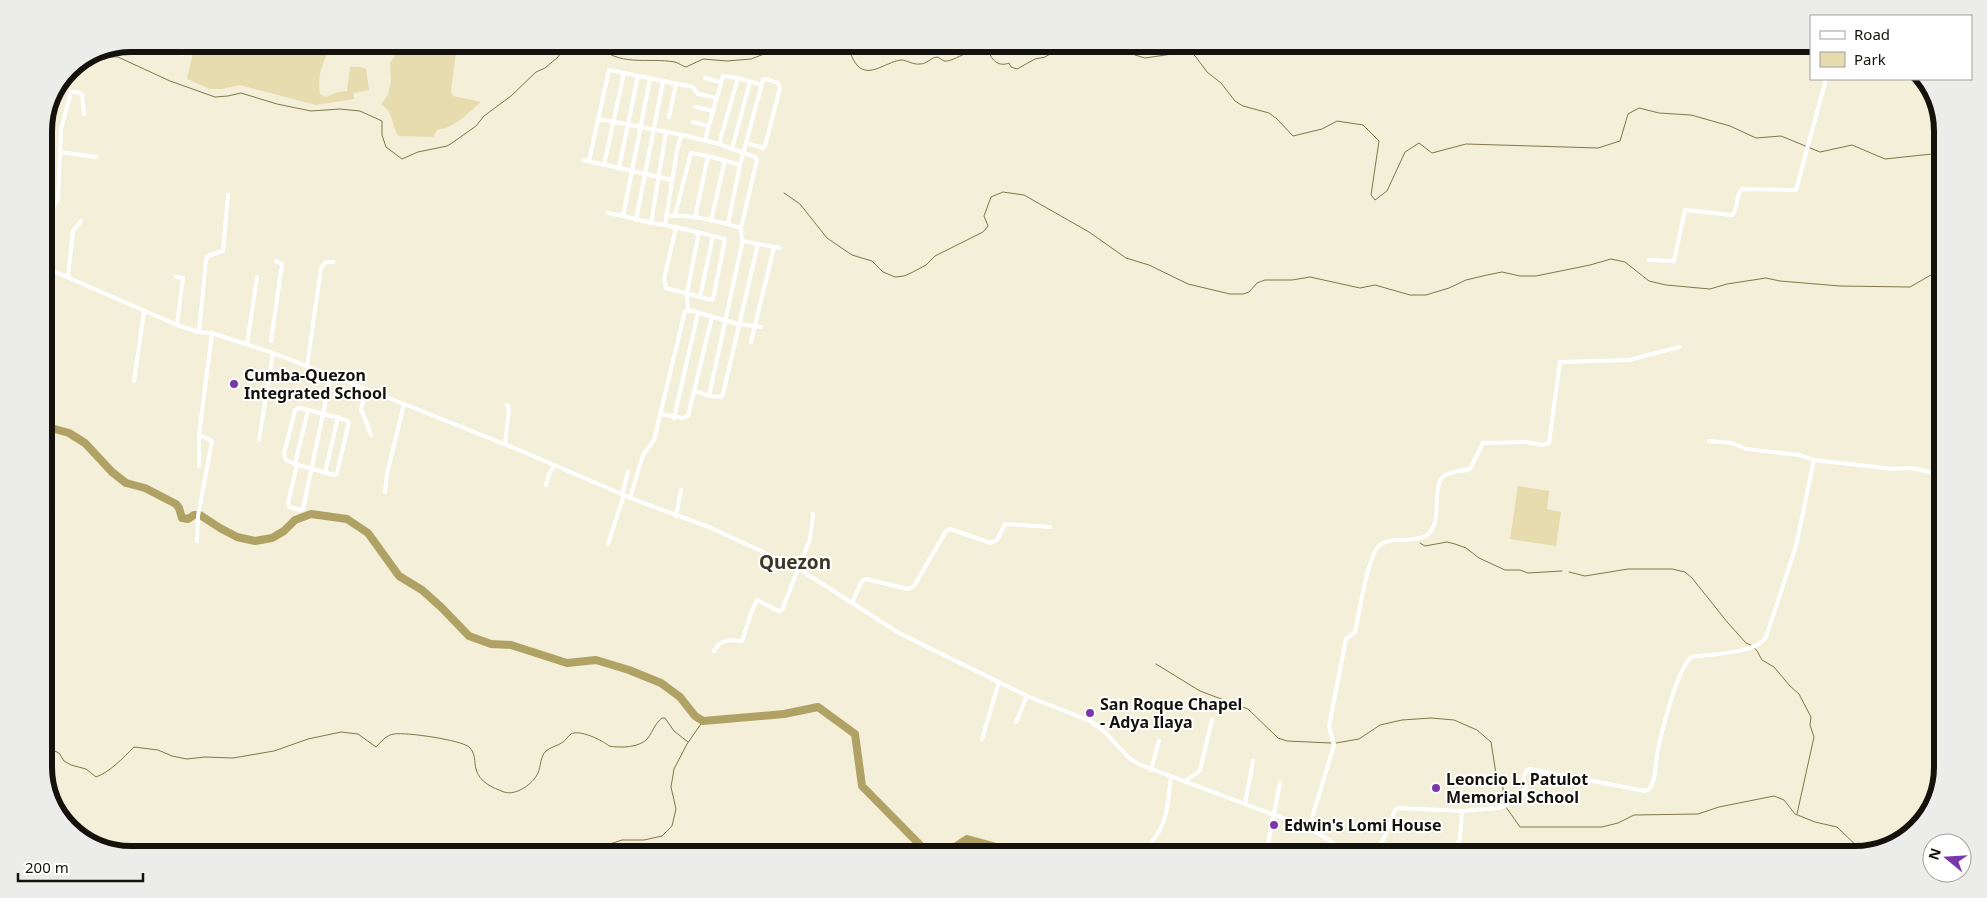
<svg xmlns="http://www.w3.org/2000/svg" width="1987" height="898" font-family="'Noto Sans',sans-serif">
  <rect width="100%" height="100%" fill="#f4efd8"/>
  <g fill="#e6dcae">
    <path d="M195 44H333C323 61 317 74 320 94L326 97 338 92 347 91 350 67H360L366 69 369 90 354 93V99L316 105 240 85 222 89H210L187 79Z"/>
    <path d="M399 44H457L451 91 453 96 481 102C468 113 455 128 437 130L433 137 399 136C391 126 394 112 381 104L388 95 391 81 390 63 394 57Z"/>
    <path d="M1518 486 1549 491 1547 509 1561 512 1556 546 1510 539Z"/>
  </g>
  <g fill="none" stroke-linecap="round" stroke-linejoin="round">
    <g stroke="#817749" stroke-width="1">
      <path d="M596 44C619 68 647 57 675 62 679 63 682 66 686 67L703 59 727 61 751 59 790 44"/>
      <path d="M848 44C850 48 850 54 853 59 865 83 884 62 901 60 907 60 913 65 920 64 927 64 930 58 937 57 940 58 942 60 944 61 954 63 977 42 989 51 991 61 1000 67 1009 63L1011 67 1017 69 1035 59 1045 57 1067 44"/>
      <path d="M1120 44 1135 55 1145 58 1172 54H1193L1196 57 1207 72 1221 83 1235 101 1243 106 1269 113 1277 119 1293 136 1322 129 1337 121 1363 125 1379 141 1371 195 1375 200 1387 191 1405 152 1419 143 1432 153 1466 144 1598 148 1620 141 1628 114 1639 108 1659 113 1691 115 1730 126 1756 138 1781 136 1820 152 1852 145 1885 159 1932 154 1943 162"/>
      <path d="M89 56 118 57 170 81 215 97 228 96 241 93 277 104 311 111 340 109 360 111 382 121V135L386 147 402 159 418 152 447 146 452 143 476 126 484 116 511 96 536 72 545 68 558 57 567 44"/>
      <path d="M784 193 800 204 827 238 852 255 872 261 883 272 895 277 904 276 913 272 926 265 935 256 983 232 988 226 984 216 991 197 1003 192 1024 195 1089 232 1126 258 1149 265 1188 284 1230 294H1243L1249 292 1257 283 1265 280H1292L1310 277 1360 288 1375 285 1410 295H1426L1449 288 1466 280 1487 275 1502 272 1520 276H1536L1590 265 1611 259 1625 262 1649 281 1666 285 1710 289 1727 284 1766 278 1780 281 1840 286 1910 287 1943 268"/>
      <path d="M1420 543 1425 546 1447 542 1455 544 1466 548 1479 558 1505 570H1520L1528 573 1562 571"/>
      <path d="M1569 572 1585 576 1628 569H1672L1685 572 1692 578 1728 623 1746 643 1753 646 1757 651 1762 660 1774 667 1790 686 1799 694 1811 717 1810 725 1814 737 1797 814"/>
      <path d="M1156 664 1200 691 1248 709 1278 738 1287 741 1331 743"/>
      <path d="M1336 743 1359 739 1380 725 1402 720 1431 718 1454 720 1477 730 1491 742 1496 774 1503 788 1504 803"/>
      <path d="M44 746 59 753 64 761 71 765 86 769 96 777C110 772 123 758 134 747L158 750 172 756 187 759 205 757 233 758 274 751 308 739 341 732 358 734 376 747C381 742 386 735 394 734 406 732 461 740 469 747 476 753 474 762 476 769 479 782 493 788 504 792 516 796 533 784 538 773 541 766 540 757 546 751 550 747 558 746 563 742 566 740 568 736 571 734 579 729 602 740 609 746 620 748 640 748 648 738 653 731 655 723 662 718H665L674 731 688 742"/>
      <path d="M1506 807 1520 827H1602L1618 823 1634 815 1698 814 1719 807 1774 796 1784 800 1795 814 1815 822 1837 827 1863 852"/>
      <path d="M268 854 284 849 321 854"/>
      <path d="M579 854 622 840H644L662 836 672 826 676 809 671 787 674 769 687 744 703 721"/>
    </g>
    <g stroke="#b0a264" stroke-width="8">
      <path d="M44 426 69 433 85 443 112 472 126 483 145 488 176 504 179 508 182 518 188 519 194 515H200L220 528 237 537 255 541 272 538 284 531 295 520 311 514 347 519 368 533 399 576 422 590 441 607 469 636 491 644 511 645 567 663 596 660 629 670 661 683 680 697 695 716 703 721 784 714 818 707 855 734 862 786 929 854"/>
      <path d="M944 854 967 839 993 846 1010 854"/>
      <path d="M1068 854 1075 853 1088 854"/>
    </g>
    <g stroke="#fff" stroke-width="4">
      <path d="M182 54 184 44"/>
      <path d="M705 78 720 82"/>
      <path d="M650 79 623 216 651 223 666 132"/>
      <path d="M695 107 713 111"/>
      <path d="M669 117 676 84"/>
      <path d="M598 119 683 135"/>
      <path d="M693 122 709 126"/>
      <path d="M705 140 723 76 738 78 762 85"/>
      <path d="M719 144 738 78"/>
      <path d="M732 149 750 82"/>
      <path d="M60 152 96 157"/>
      <path d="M583 160 672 180"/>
      <path d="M589 161 609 70 693 87 698 94 716 98"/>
      <path d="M604 165 624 73"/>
      <path d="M619 168 638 76"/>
      <path d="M44 207 54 205 58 200 61 129 71 92H77L82 94 84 114"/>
      <path d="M608 213 623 216"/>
      <path d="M675 215 691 153 708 156 740 165"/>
      <path d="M666 216C690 214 718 221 741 228"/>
      <path d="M695 218 708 156"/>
      <path d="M636 220 663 82"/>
      <path d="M711 221 725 160"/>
      <path d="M651 223 665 225"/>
      <path d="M728 224 740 165 763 80 766 79 778 83 780 88 765 146 763 148 746 143"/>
      <path d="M676 228 664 279 666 288 712 300 714 295 725 239 697 232"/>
      <path d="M742 241 780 248"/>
      <path d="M1649 260 1674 261 1685 210 1732 215C1739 208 1735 196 1742 189L1796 190 1826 79"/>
      <path d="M44 267 177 325 199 332 212 333 273 353 379 394 519 450 638 501 709 527 759 550 799 569 899 633 1027 696 1090 721 1104 731 1130 759 1141 765 1309 828 1329 840 1346 854"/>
      <path d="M68 277 73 231 81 221"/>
      <path d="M176 277 183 278 177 325"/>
      <path d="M700 297 713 236"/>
      <path d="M688 310 687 293 698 237 697 232 665 225 677 151 680 139 683 135 719 144 755 157 757 160 741 228 742 244 709 396 695 391"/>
      <path d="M199 332 206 260 208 256 223 251 228 195"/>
      <path d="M271 341 282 264 276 261"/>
      <path d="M751 342 774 247"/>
      <path d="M247 344 257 277"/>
      <path d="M307 366 321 268 326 262H333"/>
      <path d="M134 381 144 311"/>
      <path d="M366 389 361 409 371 435"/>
      <path d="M709 396 721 397 723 394 758 244"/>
      <path d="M308 410 346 420 349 422 337 473 334 475 295 464Z"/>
      <path d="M660 414 683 418 688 416 712 317"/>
      <path d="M674 418 698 313"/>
      <path d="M259 440 273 353"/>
      <path d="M1709 441 1732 443 1746 449 1799 455 1814 460"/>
      <path d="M505 444 509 409 507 405"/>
      <path d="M295 464 286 460 284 454 295 410 299 408 308 410"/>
      <path d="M297 465 288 503 289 507 301 510 303 509 331 376"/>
      <path d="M199 466V435"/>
      <path d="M325 473 338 417"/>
      <path d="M546 485 549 474 554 466"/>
      <path d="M385 492 387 474 404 404"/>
      <path d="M622 495 628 472"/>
      <path d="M630 498 643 455 654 440 685 311H693L738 324 761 327"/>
      <path d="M676 516 681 490"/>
      <path d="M197 541 198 516 212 441 199 435 212 333"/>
      <path d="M608 544 624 495"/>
      <path d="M852 603 862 581 866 579 908 589 914 586 946 531 950 529 991 543 997 540 1005 524 1050 527"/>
      <path d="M714 651C721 638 729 640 742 641L751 613 757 600 778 611 782 610 810 539 813 514"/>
      <path d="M1016 722 1027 696"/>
      <path d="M982 739 999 682"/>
      <path d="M1151 770 1159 741"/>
      <path d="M1185 782C1189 776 1196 776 1200 770L1212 720"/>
      <path d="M1245 804 1253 761"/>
      <path d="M60 815 66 816"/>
      <path d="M1309 828 1334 745 1329 726 1346 639 1355 632C1359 615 1367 559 1378 547 1390 533 1419 547 1431 531 1441 518 1432 485 1444 476 1451 471 1461 472 1470 469L1483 443 1527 442 1542 445 1549 443 1560 362 1629 360 1679 347"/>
      <path d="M1152 841C1168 824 1168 800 1171 777"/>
      <path d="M1268 843 1280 783"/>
      <path d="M1375 854 1386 834 1395 810 1398 808 1462 811 1498 808 1507 805 1511 797 1523 795 1526 787C1523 780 1523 776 1527 770L1530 769 1645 791 1649 789C1656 781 1655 766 1657 755 1660 737 1678 665 1692 657 1711 654 1756 654 1766 637L1796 546 1814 460 1893 469 1912 468 1943 475"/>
      <path d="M1453 854 1460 839 1462 811"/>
    </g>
  </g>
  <g fill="#7a37ac" stroke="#fff" stroke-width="2">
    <circle cx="234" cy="384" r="5"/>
    <circle cx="1090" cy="713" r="5"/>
    <circle cx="1436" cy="788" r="5"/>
    <circle cx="1274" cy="825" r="5"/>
  </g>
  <g text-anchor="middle" stroke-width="4" stroke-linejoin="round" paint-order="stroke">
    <g font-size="16" font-weight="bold" fill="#14120a" stroke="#fff" text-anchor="start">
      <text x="244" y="381">Cumba-Quezon<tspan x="244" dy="18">Integrated School</tspan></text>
      <text x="1100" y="710">San Roque Chapel<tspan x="1100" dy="18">- Adya Ilaya</tspan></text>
      <text x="1446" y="785">Leoncio L. Patulot<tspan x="1446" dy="18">Memorial School</tspan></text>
      <text x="1284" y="831">Edwin's Lomi House</text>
    </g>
    <g font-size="19" font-weight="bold" fill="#3c3826" stroke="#fff">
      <text x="795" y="569">Quezon</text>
    </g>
  </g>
  <path d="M0 0H1987V898H0ZM131 52H1855A79 79 0 0 1 1934 131V767A79 79 0 0 1 1855 846H131A79 79 0 0 1 52 767V131A79 79 0 0 1 131 52Z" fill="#ececeb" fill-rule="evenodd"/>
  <path fill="none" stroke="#14120a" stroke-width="6" d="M131 52H1855A79 79 0 0 1 1934 131V767A79 79 0 0 1 1855 846H131A79 79 0 0 1 52 767V131A79 79 0 0 1 131 52Z"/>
  <rect x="1810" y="15" width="162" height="65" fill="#ffffff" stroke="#a1a09d"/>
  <rect x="1820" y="31" width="25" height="8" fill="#ffffff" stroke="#a1a09d"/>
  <text x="1854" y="40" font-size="15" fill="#14120a">Road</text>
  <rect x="1820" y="52" width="25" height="15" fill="#e6dcae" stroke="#a1a09d"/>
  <text x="1854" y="65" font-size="15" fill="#14120a">Park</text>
  <g transform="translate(1947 858) rotate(288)"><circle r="24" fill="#ffffff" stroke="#a1a09d"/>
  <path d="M0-4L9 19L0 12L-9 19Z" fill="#7a37ac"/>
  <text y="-8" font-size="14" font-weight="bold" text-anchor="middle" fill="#14120a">N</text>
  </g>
  <path d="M18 873v8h125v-8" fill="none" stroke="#14120a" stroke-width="2.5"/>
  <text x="25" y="873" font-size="15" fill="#14120a" stroke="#ffffff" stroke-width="4" paint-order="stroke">200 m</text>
</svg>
